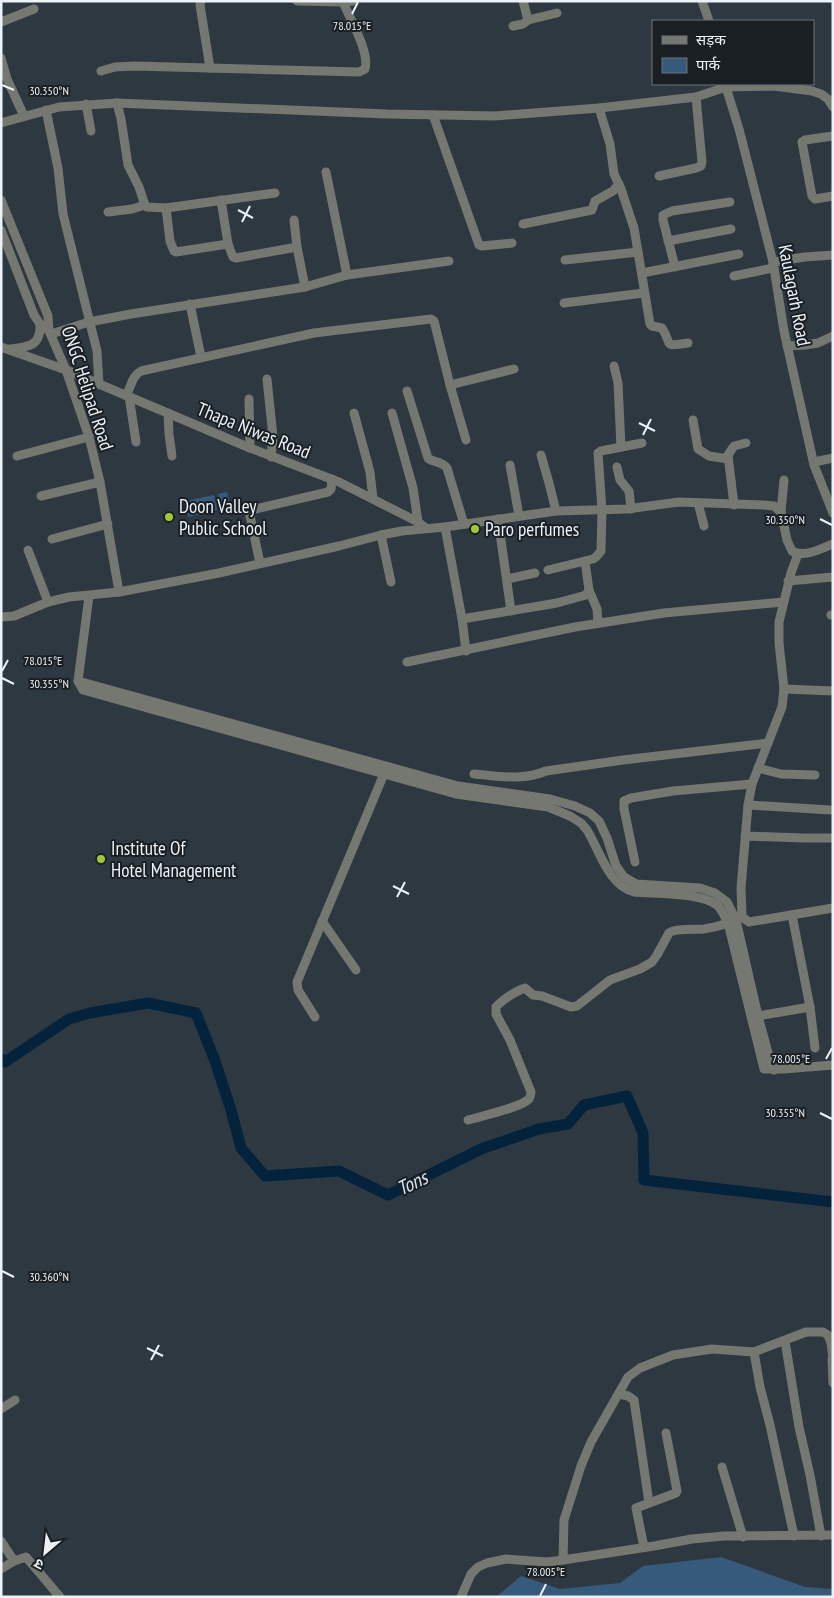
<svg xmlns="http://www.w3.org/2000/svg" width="834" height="1598" font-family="'PT Sans Narrow','Noto Sans Devanagari',sans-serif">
  <rect width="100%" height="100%" fill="#2e3841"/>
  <g fill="#355a7b">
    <path d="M227 492 231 508 222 511 218 494Z"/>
    <path d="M214 495 217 510 188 517 185 501Z"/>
    <path d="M721 1557 805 1587 833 1589V1597H496L521 1576 560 1589 620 1583 643 1566Z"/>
  </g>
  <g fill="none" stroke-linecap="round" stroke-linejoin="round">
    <path stroke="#03233c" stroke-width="11" d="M1 1059 5 1062 69 1019 90 1013 148 1003 196 1013 215 1061 231 1110 241 1148 265 1176 339 1171 388 1195 481 1149 539 1129 568 1124 584 1105 627 1096 643 1133 644 1180 833 1202"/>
    <g stroke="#757771" stroke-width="9">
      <path d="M201 1 200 5 210 68"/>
      <path d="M297 1 343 2 353 1"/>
      <path d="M523 1 528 20"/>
      <path d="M702 1 709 21"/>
      <path d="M1 22 34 9"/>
      <path d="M513 26 523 24 528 20 557 13"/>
      <path d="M1 58 7 79 24 116"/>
      <path d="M101 71 115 67 134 66 359 72 365 69C370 52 350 19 343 2"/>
      <path d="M725 84 739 129 773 262 784 331 814 465 833 513"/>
      <path d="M117 103 121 119 128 165 139 187 145 205 147 207 166 208 275 193"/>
      <path d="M86 104 91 131"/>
      <path d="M599 108 610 144 614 174 621 189 634 228 650 324 652 326 662 328C673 345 662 347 688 343"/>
      <path d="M46 110 58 168 63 214 97 351 99 384"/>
      <path d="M433 115 479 245 482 246 512 243"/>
      <path d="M1 123 59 107 117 103 387 114 495 116 599 108 696 97 726 87 774 86 812 91 821 94 828 99 833 107"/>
      <path d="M833 136 805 140 802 142 812 196 815 199 833 196"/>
      <path d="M326 172 347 275"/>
      <path d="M659 176 696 168 701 166 702 162 696 97"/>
      <path d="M1 200 48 316 49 331 66 370 89 437 100 482 119 592"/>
      <path d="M221 200 228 244 233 257 236 258 297 247"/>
      <path d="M166 208 170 241 174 251 176 252 228 244"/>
      <path d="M108 212 132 209 145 205"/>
      <path d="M294 220 297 247 305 287"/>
      <path d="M523 224 592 210 595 201 613 191 619 184"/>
      <path d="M1 230 34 315 40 324 49 331"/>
      <path d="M668 241 731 229"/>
      <path d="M565 260 638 252"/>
      <path d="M773 262 805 257 833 255"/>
      <path d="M675 267 663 220V215L672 211 730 202"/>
      <path d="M642 273 739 254"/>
      <path d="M734 276 773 268"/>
      <path d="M564 303 644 293"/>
      <path d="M190 304 201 357"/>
      <path d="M51 334 89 322 131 314 305 287 347 275 449 261"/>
      <path d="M787 346 805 345 818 343 833 336"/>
      <path d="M1 347 66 370 250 448 339 482 418 522 426 528"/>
      <path d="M10 349C29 347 41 346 40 324"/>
      <path d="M614 366 618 383 621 447"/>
      <path d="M267 379 273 437 271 457"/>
      <path d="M450 385 514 369"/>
      <path d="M407 391 428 458C433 463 441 460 447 468L464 524"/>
      <path d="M126 395C132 386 131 377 141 371L314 333 431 319 434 321 450 385 466 440"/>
      <path d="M129 396 136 442"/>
      <path d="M249 399 250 448"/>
      <path d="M168 413 169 434 172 456"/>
      <path d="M354 413 370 472 373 499"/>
      <path d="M392 413 413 488 418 522"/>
      <path d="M693 420 698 449 709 456 728 459"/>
      <path d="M541 455 549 483 556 511"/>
      <path d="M17 456 89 437"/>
      <path d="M814 462 833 458"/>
      <path d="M510 465 519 516"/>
      <path d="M617 467 620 480 629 491 631 509"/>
      <path d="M784 480 781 512 787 540 792 551C804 558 820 549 833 544"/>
      <path d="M41 496 100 482"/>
      <path d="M698 503 704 526"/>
      <path d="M734 505 728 455 734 446 746 443"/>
      <path d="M498 519 511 611"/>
      <path d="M445 527 462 619 466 651"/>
      <path d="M381 535 391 582"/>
      <path d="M52 539 108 524"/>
      <path d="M28 550 48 602"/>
      <path d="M260 563 250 516 251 510 328 492 331 489 332 479"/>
      <path d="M548 570 593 559 596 557 601 551 602 510 598 453 601 451 642 443"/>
      <path d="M507 579 535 573"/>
      <path d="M788 581 833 577"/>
      <path d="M589 590 597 609 598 623"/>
      <path d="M89 596 78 681 83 690 456 794 548 807 570 816 581 823 587 830C600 851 608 885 634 892 655 894 703 892 718 906 723 911 725 918 728 923L764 1069H784L833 1065"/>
      <path d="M831 615H833"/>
      <path d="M1 617 14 616 48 602 69 597 119 592 219 573 339 546 381 535 402 531 445 527 556 511 627 509 679 502 764 505 774 506 781 512"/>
      <path d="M462 619 557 603 586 595 589 590 585 561"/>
      <path d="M407 662 575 627 664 613 783 602"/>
      <path d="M78 681 458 786 550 799 575 806 590 813 599 821 607 838 616 866 624 877 636 884 700 888 715 893 727 902 736 920 758 1016 770 1060 774 1070"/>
      <path d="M784 689 833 691"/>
      <path d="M758 768 781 774 815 775"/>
      <path d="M474 774C499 776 523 781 546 771L623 760 768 743"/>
      <path d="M748 805 830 810"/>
      <path d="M745 836 803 838H833"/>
      <path d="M635 862 624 809V801L631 798 673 791 752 784"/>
      <path d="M792 915 810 1007 815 1048"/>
      <path d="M742 917 749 922 833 908"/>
      <path d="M322 921 356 970"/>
      <path d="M758 1016 810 1007"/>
      <path d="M315 1017 298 990 297 982 386 769"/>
      <path d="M468 1120C481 1116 520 1108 529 1099 531 1096 531 1095 531 1092L510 1040 496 1014V1007C502 1000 516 991 525 988L533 995 542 996 571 1007 577 1006 610 980 640 969 652 962 657 955 669 933C675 928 694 930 704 929 717 927 730 923 742 917L741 888 748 805 752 784 782 707 784 689 779 643V622L791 573 798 554"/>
      <path d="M785 1341 799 1427 810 1475 821 1536"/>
      <path d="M754 1352 760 1387 770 1425 794 1536"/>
      <path d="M832 1358 833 1383"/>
      <path d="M619 1394 628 1396 634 1400 649 1503"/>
      <path d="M1 1409 15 1400"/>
      <path d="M722 1467 743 1537"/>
      <path d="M1 1541 14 1561"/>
      <path d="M644 1547 636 1508 676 1493 677 1491 666 1433"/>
      <path d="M563 1560 564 1520 581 1466 591 1442 628 1377 640 1368 673 1355 712 1349 754 1352 806 1332H823L828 1335 831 1343 833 1358"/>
      <path d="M1 1569 14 1561 26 1557 60 1597"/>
      <path d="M461 1597 471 1574 478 1567 487 1563 506 1559 547 1562 563 1560 654 1546 692 1539 724 1536 833 1535"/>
    </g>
  </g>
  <path fill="none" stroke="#ebf2f8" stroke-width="2" d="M352 14 358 2M2 85 14 90M238 210 253 218M242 222 250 206M639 423 655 431M643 435 651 419M820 519 832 525M2 671 8 660M2 678 14 684M393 886 409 894M397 897 405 882M826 1059 832 1048M820 1113 832 1119M2 1271 14 1277M147 1348 163 1356M151 1360 159 1345M540 1596 546 1584"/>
  <g fill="#a0c92b" stroke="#1a1f23" stroke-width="2">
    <circle cx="169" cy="517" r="5"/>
    <circle cx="475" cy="529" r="5"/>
    <circle cx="101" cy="859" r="5"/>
  </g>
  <g text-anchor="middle" stroke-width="4" stroke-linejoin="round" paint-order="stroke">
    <g font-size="19" fill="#ebf2f8" stroke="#1a1f23">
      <text transform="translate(795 295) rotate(79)" y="7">Kaulagarh Road</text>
      <text transform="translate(88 388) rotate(72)" y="7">ONGC Helipad Road</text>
      <text transform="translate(254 430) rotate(22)" y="7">Thapa Niwas Road</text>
    </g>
    <g font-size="19" fill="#ebf2f8" stroke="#1a1f23" text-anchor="start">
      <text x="179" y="513">Doon Valley<tspan x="179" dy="22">Public School</tspan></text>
      <text x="485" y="536">Paro perfumes</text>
      <text x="111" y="855">Institute Of<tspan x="111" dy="22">Hotel Management</tspan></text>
    </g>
    <g font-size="20" font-style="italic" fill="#d4e3f2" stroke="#1a1f23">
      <text transform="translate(412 1183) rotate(-26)" y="7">Tons</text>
    </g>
  </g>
  <g font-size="12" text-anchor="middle" fill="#ebf2f8" stroke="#1a1f23" stroke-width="4" stroke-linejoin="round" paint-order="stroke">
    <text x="352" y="30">78.015°E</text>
    <text x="49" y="95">30.350°N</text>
    <text x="785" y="524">30.350°N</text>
    <text x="43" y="665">78.015°E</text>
    <text x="49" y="688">30.355°N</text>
    <text x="791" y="1063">78.005°E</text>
    <text x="785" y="1117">30.355°N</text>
    <text x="49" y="1281">30.360°N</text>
    <text x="546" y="1576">78.005°E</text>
  </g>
  <rect width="834" height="1598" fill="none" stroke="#ebf2f8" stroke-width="5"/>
  <rect x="652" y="20" width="162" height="65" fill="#1a1f23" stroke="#6e7378"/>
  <rect x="662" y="36" width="25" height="8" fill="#757771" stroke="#6e7378"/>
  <text x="696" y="45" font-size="15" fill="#ebf2f8">सड़क</text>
  <rect x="662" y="58" width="25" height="15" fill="#355a7b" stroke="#6e7378"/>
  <text x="696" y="70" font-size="15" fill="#ebf2f8">पार्क</text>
  <g transform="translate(45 1553) rotate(208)" stroke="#1a1f23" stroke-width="4" paint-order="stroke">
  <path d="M0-4L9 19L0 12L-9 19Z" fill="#ebf2f8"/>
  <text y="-8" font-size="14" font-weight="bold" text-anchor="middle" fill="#ebf2f8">उ</text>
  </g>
</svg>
